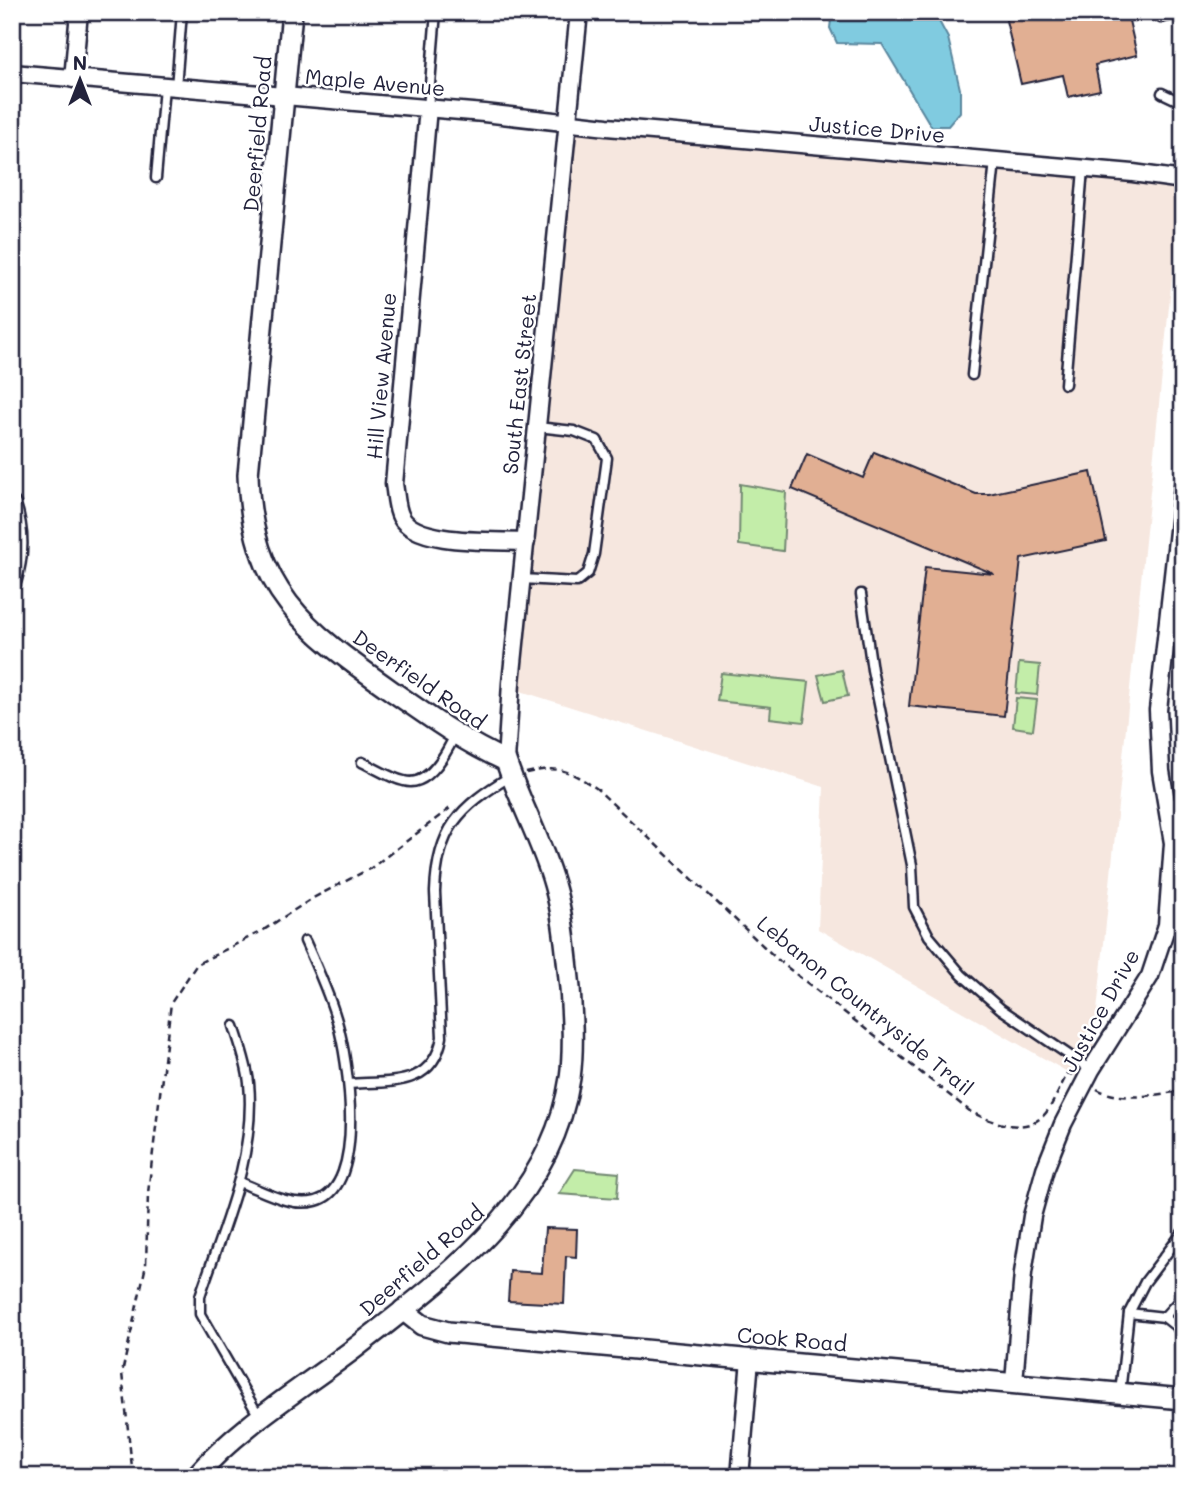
<svg xmlns="http://www.w3.org/2000/svg" width="1195" height="1489" font-family="Mali,sans-serif">
  <rect width="100%" height="100%" fill="#fff"/>
  <filter id="ink" filterUnits="userSpaceOnUse"><feTurbulence type="fractalNoise" baseFrequency=".0143" numOctaves="2"/><feDisplacementMap in="SourceGraphic" scale="14" xChannelSelector="R" yChannelSelector="G"/><feConvolveMatrix kernelMatrix="1 2 1 2 8 2 1 2 1" color-interpolation-filters="sRGB"/></filter>
  <g filter="url(#ink)">
    <path fill="#f6e7df" d="M568 122 1182 179 1091 1070 1085 1082 818 929 824 787 511 688Z"/>
    <g fill="#c3eda9" stroke="#728872" stroke-width="2">
      <path d="M740 484 786 492 783 551 739 545Z"/>
      <path d="M1019 663 1040 665 1037 695 1016 693Z"/>
      <path d="M842 670 848 696 825 701 818 675Z"/>
      <path d="M721 673 809 682 804 722 770 718 771 707 717 701Z"/>
      <path d="M1016 698 1037 700 1033 730 1013 727Z"/>
      <path d="M575 1169 619 1173 617 1198 559 1194Z"/>
    </g>
    <path fill="#80cbe0" stroke="#5a879e" stroke-width="2" d="M832 12H934L948 38 960 89V112L948 126H931L882 44 837 43 830 28Z"/>
    <g fill="#e1af93" stroke="#22223b" stroke-width="2">
      <path d="M1004 12H1127L1137 55 1095 65 1100 90 1068 97 1063 75 1021 84Z"/>
      <path d="M874 452 976 494H989L1091 472 1106 541 1021 559 1004 716 909 706 925 567 994 574 792 489 807 454 863 478Z"/>
      <path d="M545 1228 577 1229 576 1257 566 1256 564 1304 508 1301 510 1271 542 1273Z"/>
    </g>
    <g fill="none" stroke-linecap="round" stroke-linejoin="round">
      <defs>
        <g id="service">
          <path d="M1161 18 1183 12"/>
          <path d="M176 87 182 12"/>
          <path d="M1162 93 1183 103"/>
          <path d="M428 108 436 12"/>
          <path d="M156 178 164 87"/>
          <path d="M972 375 995 161"/>
          <path d="M1065 384 1083 169"/>
          <path d="M522 579 577 582 588 573 594 554 607 458 597 440 574 431 537 427"/>
          <path d="M861 594 872 670 912 865 914 907 929 936 962 975 1001 1009 1091 1070"/>
          <path d="M362 762C375 768 390 778 404 781 428 788 447 752 455 735"/>
          <path d="M1169 806 1183 799"/>
          <path d="M234 1026C240 1045 247 1064 249 1083 256 1157 223 1227 200 1296V1314L260 1418"/>
          <path d="M349 1084C390 1081 433 1088 442 1037L435 892C437 829 459 807 511 776"/>
          <path d="M239 1182C263 1191 291 1208 316 1201 368 1187 348 1059 337 1021 329 994 317 967 305 941"/>
          <path d="M1129 1313 1164 1317 1183 1296"/>
          <path d="M1164 1317 1183 1332"/>
          <path d="M1120 1393 1129 1313 1145 1282 1183 1232"/>
        </g>
        <g id="minor">
          <path d="M12 73 484 113 607 127 1133 173 1183 180"/>
          <path d="M73 79 79 12"/>
          <path d="M428 108 394 484C396 494 396 508 401 517 416 546 497 540 526 542"/>
          <path d="M12 505C21 532 20 556 12 583"/>
          <path d="M506 761 511 683 579 12"/>
          <path d="M1014 1382 1023 1273 1032 1216 1045 1169 1063 1124 1091 1070 1150 976 1167 925 1173 843 1161 771 1158 710 1183 486"/>
          <path d="M740 1477 750 1359"/>
        </g>
        <g id="tertiary">
          <path d="M403 1310 422 1325 448 1332 1183 1399"/>
          <path d="M195 1477C241 1424 305 1387 359 1345 450 1274 552 1200 570 1078 574 1048 572 1018 570 988 566 953 564 918 554 884 542 842 520 803 506 761 464 742 429 717 392 691 304 629 252 591 248 475L292 12"/>
        </g>
      </defs>
      <use href="#service" stroke="#22223b" stroke-width="13"/>
      <use href="#minor" stroke="#22223b" stroke-width="21"/>
      <use href="#tertiary" stroke="#22223b" stroke-width="24"/>
      <g stroke="#22223b" stroke-width="2.5" stroke-dasharray="7 5" stroke-linecap="butt">
        <path d="M526 773C559 765 568 770 596 788L778 960 971 1112C992 1122 1023 1135 1043 1116 1052 1108 1061 1084 1068 1073L1073 1075"/>
        <path d="M1097 1089C1122 1103 1156 1094 1183 1091"/>
        <path d="M133 1477 122 1373 146 1265 148 1193 171 1003 197 964 262 931 313 898 371 868 453 806"/>
        <path d="M1121 1477 1122 1469"/>
      </g>
      <use href="#service" stroke="#fff" stroke-width="8"/>
      <use href="#minor" stroke="#fff" stroke-width="16"/>
      <use href="#tertiary" stroke="#fff" stroke-width="19"/>
    </g>
  </g>
  <g text-anchor="middle" stroke-width="5" stroke-linejoin="round" paint-order="stroke">
    <g font-size="21" fill="#22223b" stroke="#fff">
      <text transform="translate(375 83) rotate(5)" y="7">Maple Avenue</text>
      <text transform="translate(877 130) rotate(5)" y="7">Justice Drive</text>
      <text transform="translate(258 134) rotate(-85)" y="7">Deerfield Road</text>
      <text transform="translate(382 376) rotate(-85)" y="7">Hill View Avenue</text>
      <text transform="translate(520 384) rotate(-84)" y="7">South East Street</text>
      <text transform="translate(419 680) rotate(35)" y="7">Deerfield Road</text>
      <text transform="translate(865 1006) rotate(39)" y="7">Lebanon Countryside Trail</text>
      <text transform="translate(1101 1011) rotate(-61)" y="7">Justice Drive</text>
      <text transform="translate(422 1261) rotate(-41)" y="7">Deerfield Road</text>
      <text transform="translate(792 1340) rotate(5)" y="7">Cook Road</text>
    </g>
  </g>
  <rect width="1195" height="1489" fill="none" stroke="#fff" stroke-width="42"/>
  <rect x="21" y="21" width="1153" height="1447" fill="none" stroke="#22223b" stroke-width="2.5" filter="url(#ink)"/>
  <g transform="translate(80 80)" stroke="#ffffff" stroke-width="5" paint-order="stroke">
  <path d="M0-5L12 26L0 18L-12 26Z" fill="#22223b"/>
  <text y="-10" font-size="19" font-weight="bold" text-anchor="middle" fill="#22223b">N</text>
  </g>
</svg>
